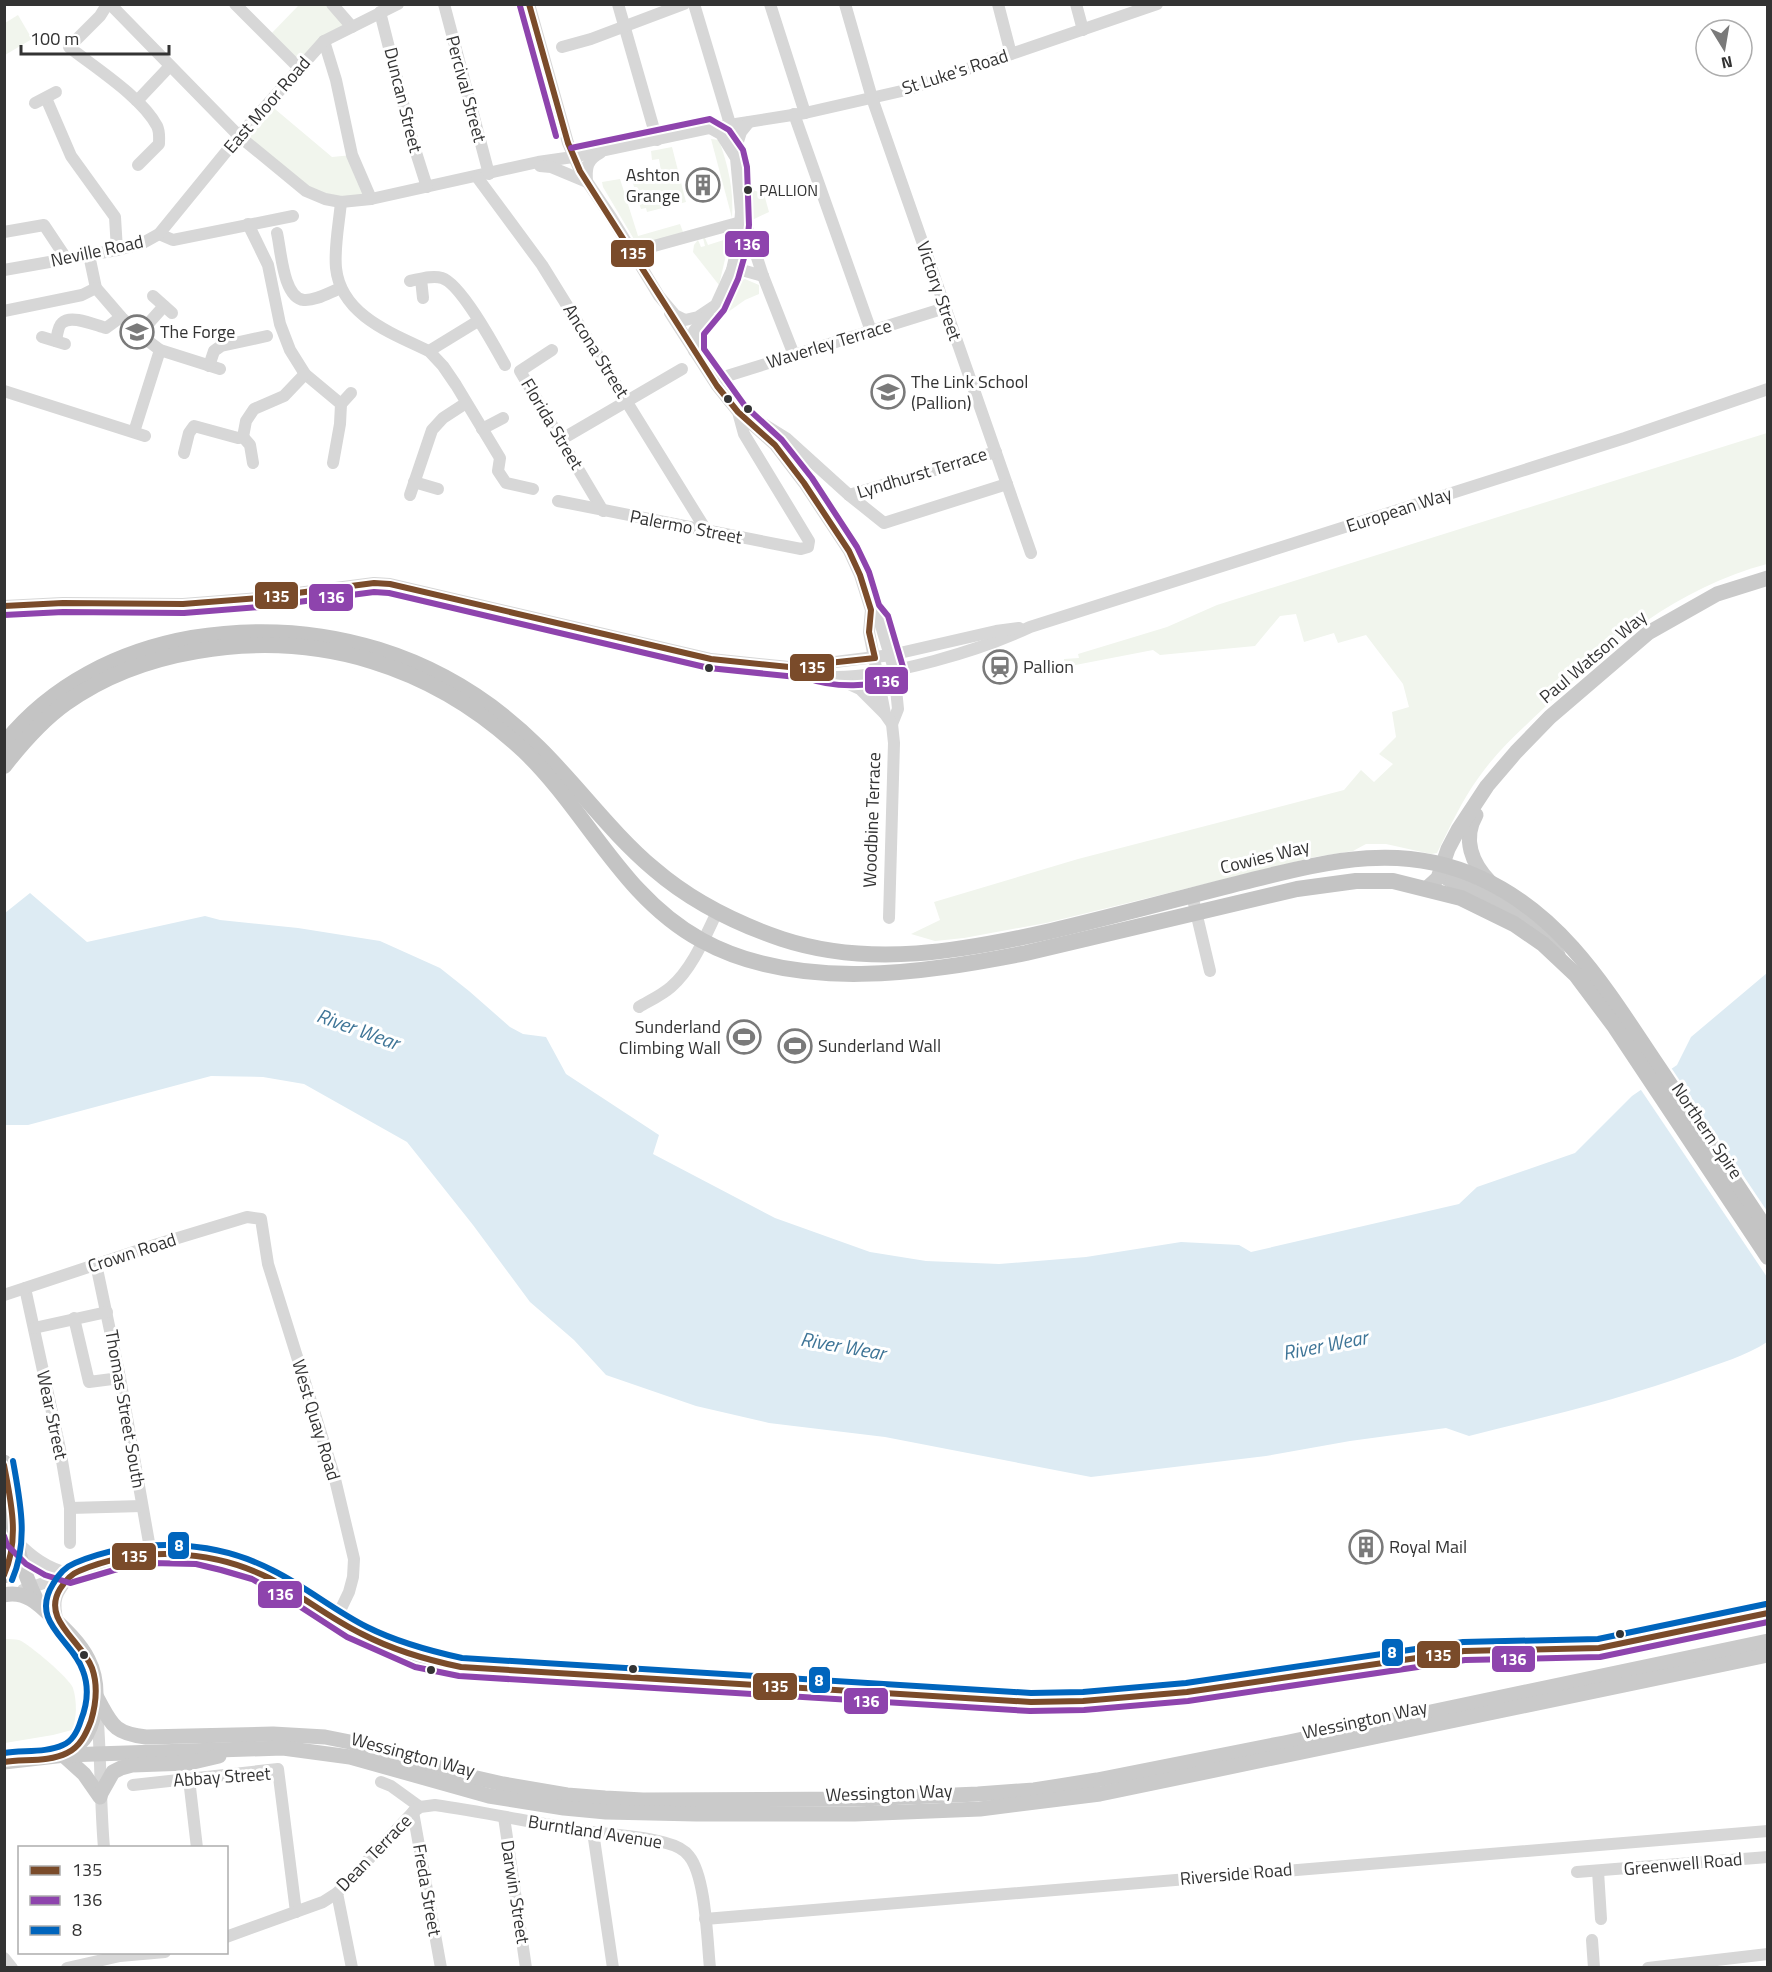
<svg xmlns="http://www.w3.org/2000/svg" width="1772" height="1972" font-family="'Titillium Web',sans-serif">
  <rect width="100%" height="100%" fill="#fff"/>
  <g fill="#f1f5ed">
    <path d="M299 5H332L352 27 300 69 268 37Z"/>
    <path d="M18 15 32 39 5 55V23Z"/>
    <path d="M269 104 332 157 352 155 371 199H325L239 136Z"/>
    <path d="M711 139 719 140C728 166 734 189 732 218Z"/>
    <path d="M672 147 686 202 647 212 646 208 641 209 638 200 641 198 637 187H634L631 176 661 171 659 159 652 160 651 151Z"/>
    <path d="M620 179 638 236 680 224 683 232 638 246 603 187 602 182Z"/>
    <path d="M753 190 764 194 769 212 752 220Z"/>
    <path d="M703 238H705L708 245 730 238 719 285 693 252 694 245 698 240 701 247 705 246Z"/>
    <path d="M745 279 759 285V294L745 300 728 312 725 309 735 283Z"/>
    <path d="M1767 433V564C1677 588 1610 644 1544 708 1522 729 1497 751 1479 777 1462 800 1450 827 1437 853L1431 854 1386 844H1366L1353 851 1315 857 1046 923 964 938 935 941 911 934 940 920 934 902 1078 859 1344 790 1361 770 1374 782 1393 764 1379 754 1396 737 1392 712 1409 707 1403 684 1366 635 1338 643 1334 633 1304 642 1296 614 1280 616 1255 646 1160 655 1153 650 1065 667 1064 659 1079 658 1078 654 1167 627 1217 605Z"/>
    <path d="M4 1639C9 1639 15 1639 19 1640 29 1644 69 1678 73 1688 77 1701 77 1718 72 1730L53 1735 5 1743Z"/>
  </g>
  <path fill="#ddebf3" d="M30 893 87 942 205 916 220 920 298 928 380 941 440 968 469 991 510 1027 523 1034 546 1037 566 1074 659 1135 653 1154 775 1218 870 1252 926 1261 999 1264 1086 1257 1181 1242 1239 1245 1251 1252 1459 1204 1477 1187 1575 1153 1632 1096 1677 1065 1691 1037 1767 973V1342C1746 1356 1720 1363 1696 1372 1622 1399 1545 1417 1469 1436L1446 1428 1350 1441 1266 1456 1091 1477 885 1437 769 1423 696 1406 606 1375 574 1340 530 1302 473 1225 407 1142 304 1084 263 1077 211 1076 28 1125H5V913Z"/>
  <path fill="#fff" d="M1670 1066 1767 1211V1277L1639 1087Z"/>
  <g fill="none" stroke-linecap="round" stroke-linejoin="round">
    <g stroke="#d7d7d7" stroke-width="12">
      <path d="M110 4 239 136 306 191 325 199 341 202 371 199 538 162 573 157 710 128 805 113 906 90 1157 4"/>
      <path d="M235 4 300 69"/>
      <path d="M332 4 352 27"/>
      <path d="M444 4 489 174"/>
      <path d="M529 4 568 143 580 171 611 217 659 296 675 315 685 320 698 317 716 305 732 270 739 239 741 212 736 158 721 134 710 128"/>
      <path d="M618 4 657 140"/>
      <path d="M694 4 730 124"/>
      <path d="M770 4 805 113"/>
      <path d="M845 4 872 98 1031 553"/>
      <path d="M998 4 1011 54"/>
      <path d="M1076 4 1083 30"/>
      <path d="M105 8 100 16 69 47C94 67 142 97 157 126 160 132 159 138 159 144L138 165"/>
      <path d="M380 12 413 143 427 187"/>
      <path d="M324 41 336 80 352 155 371 199"/>
      <path d="M562 47 591 39 684 4"/>
      <path d="M46 98 71 156 115 217 117 250"/>
      <path d="M137 101 170 66"/>
      <path d="M35 103 56 92"/>
      <path d="M794 114 871 331"/>
      <path d="M734 154 741 132 749 122"/>
      <path d="M540 166 551 167 587 182C586 167 587 160 600 153"/>
      <path d="M477 177 542 265 706 530"/>
      <path d="M341 202C339 224 334 247 336 268 341 315 391 333 429 351L443 366 456 385 500 458 498 471 506 483 533 489"/>
      <path d="M744 218 763 276 794 355"/>
      <path d="M248 224 268 265 280 324 290 350 305 374 341 404 340 424 333 463"/>
      <path d="M4 232 44 225 66 258"/>
      <path d="M277 233C281 250 283 298 304 300 316 301 330 292 341 288"/>
      <path d="M159 234 173 240 293 216"/>
      <path d="M632 252 741 222"/>
      <path d="M89 255 96 288 121 317 139 334 160 350 220 369"/>
      <path d="M4 270 117 250 141 244 159 234 239 136 324 41 398 4"/>
      <path d="M732 270 738 269 763 276"/>
      <path d="M421 279 423 298"/>
      <path d="M410 281C420 279 432 275 442 278 461 284 495 347 505 365"/>
      <path d="M153 296 172 313"/>
      <path d="M4 311 82 295 96 288"/>
      <path d="M139 334 164 306"/>
      <path d="M42 337 65 344"/>
      <path d="M56 341C57 336 58 326 62 323 71 314 95 325 106 328L121 317"/>
      <path d="M552 350 520 371 603 511"/>
      <path d="M429 351 478 321"/>
      <path d="M694 351V331L708 314"/>
      <path d="M209 366 214 351 221 346 267 336"/>
      <path d="M714 380 945 308"/>
      <path d="M4 391 145 436"/>
      <path d="M341 404 351 393"/>
      <path d="M739 413 775 445 804 483 849 551 860 575 871 610 879 619 894 669 898 709 892 724"/>
      <path d="M754 426 765 425 786 438 849 495 884 523 1007 484"/>
      <path d="M482 429 503 418"/>
      <path d="M134 432 160 350"/>
      <path d="M243 437 250 445 253 463"/>
      <path d="M562 439 682 369"/>
      <path d="M184 453 189 433 194 426 238 438 243 437 246 421 254 409 284 396 305 374"/>
      <path d="M414 482 438 489"/>
      <path d="M410 495 432 430 443 418 466 403"/>
      <path d="M849 495 996 452"/>
      <path d="M558 501 801 549 808 547 809 541 744 434 738 412 717 386 670 313"/>
      <path d="M4 606 63 603 183 604 259 598 374 583 390 584 711 659 809 669C817 673 825 677 835 677 890 677 979 651 1030 627L1625 438 1768 389"/>
      <path d="M871 610 869 632 885 714 892 724 894 743 889 918"/>
      <path d="M809 669 819 664 891 655 996 631 1019 628"/>
      <path d="M836 678 860 689 884 713"/>
      <path d="M1192 895 1210 971"/>
      <path d="M639 1007C649 1001 662 995 671 987 692 969 705 937 717 912"/>
      <path d="M96 1264 120 1378 151 1554"/>
      <path d="M25 1288 60 1449 70 1508V1543"/>
      <path d="M4 1295 158 1244 247 1217 261 1219 268 1264 334 1475 354 1559 353 1577 349 1592 336 1619"/>
      <path d="M74 1318 89 1382 120 1378"/>
      <path d="M34 1328 107 1312"/>
      <path d="M70 1508 142 1506"/>
      <path d="M15 1540C32 1557 46 1568 70 1574"/>
      <path d="M23 1590C64 1577 106 1558 149 1554 202 1549 252 1568 296 1593 315 1604 331 1617 350 1628 384 1647 422 1659 461 1667L1031 1702C1170 1704 1307 1672 1445 1653 1496 1646 1547 1653 1599 1648 1619 1646 1641 1640 1661 1636 1696 1629 1733 1622 1768 1613"/>
      <path d="M58 1623C52 1599 56 1593 71 1575"/>
      <path d="M97 1709C101 1755 100 1801 104 1848"/>
      <path d="M189 1779 197 1848"/>
      <path d="M381 1782 391 1786 420 1807"/>
      <path d="M133 1785 278 1769 296 1912"/>
      <path d="M413 1812 441 1968"/>
      <path d="M504 1817 526 1968"/>
      <path d="M593 1832 613 1968"/>
      <path d="M1598 1871 1601 1919"/>
      <path d="M1577 1872 1768 1857"/>
      <path d="M337 1893 352 1968"/>
      <path d="M705 1919 1768 1831"/>
      <path d="M226 1937 323 1902 337 1893 413 1812 420 1807 435 1805C485 1812 534 1823 584 1831 611 1835 640 1835 666 1843 674 1845 684 1849 689 1856 706 1877 707 1940 710 1968"/>
      <path d="M1592 1940 1594 1968"/>
      <path d="M4 1958 12 1968"/>
      <path d="M67 1968 120 1956 165 1952"/>
      <path d="M1648 1968 1768 1954"/>
    </g>
    <g stroke="#cacaca" stroke-width="15">
      <path d="M1476 815C1462 839 1472 864 1490 882"/>
      <path d="M1442 864 1444 872 1448 879C1459 885 1472 888 1483 893 1514 906 1541 926 1558 955"/>
      <path d="M1427 888 1438 878 1448 849 1458 830 1487 786 1516 752 1550 717 1648 633 1717 594 1768 578"/>
      <path d="M4 1462C11 1513 14 1556 38 1603"/>
      <path d="M4 1576 10 1564 13 1542"/>
      <path d="M4 1595C25 1590 39 1604 52 1617 65 1629 80 1643 88 1659 100 1682 98 1714 86 1736 81 1744 73 1749 65 1755"/>
      <path d="M96 1696C112 1724 112 1733 146 1737L273 1734 325 1737 350 1742 468 1776 503 1784 567 1795 605 1798 643 1800 860 1799 978 1794 1034 1790 1097 1780 1284 1743 1768 1641"/>
      <path d="M63 1755 84 1774 100 1797"/>
      <path d="M4 1762 65 1755 283 1748 350 1757 489 1796 564 1808 606 1812 696 1814H855L980 1809 1100 1794 1768 1655"/>
      <path d="M100 1795 113 1772 121 1768 132 1765 189 1763 219 1756"/>
    </g>
    <g stroke="#c4c4c4" stroke-width="16">
      <path d="M4 744C51 685 119 651 192 638 321 617 445 654 538 747 578 786 611 833 654 869 691 901 735 923 782 939 870 968 963 951 1051 931 1116 916 1180 898 1244 882 1325 862 1400 841 1480 878 1567 917 1611 998 1663 1074 1698 1127 1733 1179 1768 1232"/>
      <path d="M4 766C22 743 42 720 66 703 105 675 150 659 197 651 319 630 434 666 524 751 587 811 622 897 701 940 797 993 924 973 1026 953L1297 889 1356 881H1393L1461 898 1514 924 1543 944 1576 975 1615 1027 1768 1257"/>
    </g>
    <defs>
      <g id="bus-1">
        <path d="M4 606 63 603 183 604 259 598 374 583 390 584 711 659 809 669 819 664 875 658 869 632 871 610 860 575 849 551 804 483 775 445 738 412 717 386 580 171 568 143 529 4"/>
        <path d="M4 1465C11 1502 20 1539 4 1575"/>
        <path d="M4 1762C24 1759 49 1762 67 1753 80 1747 86 1734 91 1721 96 1704 98 1685 92 1668 82 1641 41 1620 60 1589 65 1581 71 1574 79 1571 139 1546 211 1549 269 1578 301 1595 329 1618 362 1634 393 1650 427 1660 461 1667L1031 1702 1083 1701 1187 1692 1464 1651 1599 1648 1768 1613"/>
      </g>
      <g id="bus-2">
        <path d="M520 6 556 136"/>
        <path d="M4 615 63 612 184 613 260 607 374 592 389 593 709 668 807 678C833 688 874 688 900 676L903 667 888 616 879 605 869 572 857 547 812 478 782 440 745 406 704 349V334L724 310 738 279 746 251 749 225 747 167 743 150 729 130 710 119 571 148"/>
        <path d="M4 1536 7 1545 26 1564 45 1575 70 1583 121 1568 152 1563 196 1564 221 1570 252 1579 293 1602 347 1637 415 1667 459 1676 1030 1711 1084 1710 1188 1701 1465 1660 1600 1657 1768 1622"/>
      </g>
      <g id="bus-3">
        <path d="M12 1580C29 1541 20 1501 13 1461"/>
        <path d="M4 1753C23 1750 46 1753 63 1745 73 1741 78 1730 81 1720 87 1705 89 1687 83 1671 73 1640 29 1623 53 1584 58 1575 65 1567 75 1563 138 1537 214 1539 274 1571 306 1587 335 1611 367 1627 397 1642 430 1651 462 1658L1031 1693 1083 1692 1186 1683 1463 1642 1598 1639 1766 1604"/>
      </g>
    </defs>
    <use href="#bus-1" stroke="#fff" stroke-width="10"/>
    <use href="#bus-2" stroke="#fff" stroke-width="10"/>
    <use href="#bus-3" stroke="#fff" stroke-width="10"/>
    <use href="#bus-1" stroke="#7a4b2a" stroke-width="6"/>
    <use href="#bus-2" stroke="#8e44ad" stroke-width="6"/>
    <use href="#bus-3" stroke="#0065bd" stroke-width="6"/>
  </g>
  <defs>
    <symbol id="building-ring" viewBox="-11 -11 22 22"><circle r="9.5" fill="#fff" stroke="#7a7a7a" stroke-width="1.5"/><path d="M-4-6H4V6H1V3H-1V6H-4ZM-2.5-4.3h1.7v1.8h-1.7ZM.8-4.3h1.7v1.8H.8ZM-2.5-1h1.7V.8h-1.7ZM.8-1h1.7V.8H.8Z" fill="#7a7a7a"/></symbol>
    <symbol id="university-ring" viewBox="-11 -11 22 22"><circle r="9.5" fill="#fff" stroke="#7a7a7a" stroke-width="1.5"/><path d="M0-5L7-2L0 1L-7-2ZM-4 1L0 2.5L4 1V4Q0 6-4 4Z" fill="#7a7a7a"/></symbol>
    <symbol id="school-ring" viewBox="-11 -11 22 22"><circle r="9.5" fill="#fff" stroke="#7a7a7a" stroke-width="1.5"/><path d="M0-5L7-2L0 1L-7-2ZM-4 1L0 2.5L4 1V4Q0 6-4 4Z" fill="#7a7a7a"/></symbol>
    <symbol id="station-ring" viewBox="-11 -11 22 22"><circle r="9.5" fill="#fff" stroke="#7a7a7a" stroke-width="1.5"/><path d="M-3-6H3Q5-6 5-4V2Q5 4 3 4L4.5 6H3L1.5 4h-3L-3 6H-4.5L-3 4Q-5 4-5 2V-4Q-5-6-3-6ZM-3.5-4v3h7v-3ZM-3.5 1v1.5H-2V1ZM2 1v1.5H3.5V1Z" fill="#7a7a7a"/></symbol>
    <symbol id="stadium-ring" viewBox="-11 -11 22 22"><circle r="9.5" fill="#fff" stroke="#7a7a7a" stroke-width="1.5"/><path d="M0-5a6.5 5 0 1 0 0 10a6.5 5 0 1 0 0-10ZM-3.5-1.8h7v3.6h-7Z" fill="#7a7a7a"/></symbol>
  </defs>
  <g fill-rule="evenodd">
    <use href="#building-ring" x="684" y="166" width="38" height="38"/>
    <use href="#university-ring" x="118" y="313" width="38" height="38"/>
    <use href="#school-ring" x="869" y="373" width="38" height="38"/>
    <use href="#station-ring" x="981" y="648" width="38" height="38"/>
    <use href="#stadium-ring" x="725" y="1018" width="38" height="38"/>
    <use href="#stadium-ring" x="776" y="1027" width="38" height="38"/>
    <use href="#building-ring" x="1347" y="1528" width="38" height="38"/>
  </g>
  <g fill="#333" stroke="#fff" stroke-width="2">
    <circle cx="748" cy="190" r="5"/>
    <circle cx="728" cy="399" r="5"/>
    <circle cx="748" cy="409" r="5"/>
    <circle cx="709" cy="668" r="5"/>
    <circle cx="1620" cy="1634" r="5"/>
    <circle cx="84" cy="1655" r="5"/>
    <circle cx="633" cy="1669" r="5"/>
    <circle cx="431" cy="1670" r="5"/>
  </g>
  <g text-anchor="middle" stroke-width="6" stroke-linejoin="round" paint-order="stroke">
    <g font-size="16" fill="#333" stroke="#fff" text-anchor="start">
      <text x="759" y="196">PALLION</text>
    </g>
    <g font-size="18" fill="#333" stroke="#fff">
      <text transform="translate(955 72) rotate(-18)" y="6">St Luke's Road</text>
      <text transform="translate(466 89) rotate(75)" y="6">Percival Street</text>
      <text transform="translate(403 100) rotate(76)" y="6">Duncan Street</text>
      <text transform="translate(267 105) rotate(-49)" y="6">East Moor Road</text>
      <text transform="translate(97 251) rotate(-12)" y="6">Neville Road</text>
      <text transform="translate(939 291) rotate(71)" y="6">Victory Street</text>
      <text transform="translate(829 344) rotate(-17)" y="6">Waverley Terrace</text>
      <text transform="translate(596 351) rotate(58)" y="6">Ancona Street</text>
      <text transform="translate(552 424) rotate(59)" y="6">Florida Street</text>
      <text transform="translate(922 473) rotate(-17)" y="6">Lyndhurst Terrace</text>
      <text transform="translate(1399 510) rotate(-18)" y="6">European Way</text>
      <text transform="translate(686 527) rotate(11)" y="6">Palermo Street</text>
      <text transform="translate(1593 657) rotate(-40)" y="6">Paul Watson Way</text>
      <text transform="translate(872 820) rotate(-88)" y="6">Woodbine Terrace</text>
      <text transform="translate(1265 857) rotate(-14)" y="6">Cowies Way</text>
      <text transform="translate(1707 1131) rotate(56)" y="6">Northern Spire</text>
      <text transform="translate(132 1253) rotate(-18)" y="6">Crown Road</text>
      <text transform="translate(125 1409) rotate(80)" y="6">Thomas Street South</text>
      <text transform="translate(52 1415) rotate(78)" y="6">Wear Street</text>
      <text transform="translate(316 1420) rotate(73)" y="6">West Quay Road</text>
      <text transform="translate(1365 1720) rotate(-12)" y="6">Wessington Way</text>
      <text transform="translate(413 1755) rotate(15)" y="6">Wessington Way</text>
      <text transform="translate(222 1777) rotate(-4)" y="6">Abbay Street</text>
      <text transform="translate(889 1793) rotate(-2)" y="6">Wessington Way</text>
      <text transform="translate(595 1832) rotate(9)" y="6">Burntland Avenue</text>
      <text transform="translate(374 1853) rotate(-46)" y="6">Dean Terrace</text>
      <text transform="translate(1683 1864) rotate(-5)" y="6">Greenwell Road</text>
      <text transform="translate(1236 1874) rotate(-5)" y="6">Riverside Road</text>
      <text transform="translate(427 1890) rotate(80)" y="6">Freda Street</text>
      <text transform="translate(515 1892) rotate(81)" y="6">Darwin Street</text>
    </g>
    <g font-size="18" fill="#333" stroke="#fff" text-anchor="start">
      <text x="680" y="181" text-anchor="end">Ashton<tspan x="680" dy="21">Grange</tspan></text>
      <text x="160" y="338">The Forge</text>
      <text x="911" y="388">The Link School<tspan x="911" dy="21">(Pallion)</tspan></text>
      <text x="1023" y="673">Pallion</text>
      <text x="721" y="1033" text-anchor="end">Sunderland<tspan x="721" dy="21">Climbing Wall</tspan></text>
      <text x="818" y="1052">Sunderland Wall</text>
      <text x="1389" y="1553">Royal Mail</text>
    </g>
    <g font-size="20" font-style="italic" fill="#3f7597" stroke="#fff">
      <text transform="translate(358 1029) rotate(20)" y="7">River Wear</text>
      <text transform="translate(1325 1345) rotate(-11)" y="7">River Wear</text>
      <text transform="translate(843 1346) rotate(10)" y="7">River Wear</text>
    </g>
  </g>
  <g stroke="#fff" stroke-width="2">
    <rect x="724" y="230" width="46" height="28" rx="6" fill="#8e44ad"/>
    <rect x="610" y="239" width="45" height="29" rx="6" fill="#7a4b2a"/>
    <rect x="254" y="581" width="45" height="29" rx="6" fill="#7a4b2a"/>
    <rect x="308" y="583" width="46" height="29" rx="6" fill="#8e44ad"/>
    <rect x="789" y="653" width="46" height="29" rx="6" fill="#7a4b2a"/>
    <rect x="864" y="666" width="45" height="29" rx="6" fill="#8e44ad"/>
    <rect x="167" y="1531" width="23" height="29" rx="6" fill="#0065bd"/>
    <rect x="111" y="1542" width="46" height="29" rx="6" fill="#7a4b2a"/>
    <rect x="257" y="1580" width="46" height="29" rx="6" fill="#8e44ad"/>
    <rect x="1381" y="1638" width="23" height="29" rx="6" fill="#0065bd"/>
    <rect x="1416" y="1640" width="45" height="29" rx="6" fill="#7a4b2a"/>
    <rect x="1491" y="1645" width="45" height="28" rx="6" fill="#8e44ad"/>
    <rect x="808" y="1666" width="23" height="28" rx="6" fill="#0065bd"/>
    <rect x="752" y="1672" width="46" height="29" rx="6" fill="#7a4b2a"/>
    <rect x="843" y="1687" width="46" height="28" rx="6" fill="#8e44ad"/>
  </g>
  <g font-size="16" text-anchor="middle" font-weight="bold" fill="#fff">
    <text x="747" y="250">136</text>
    <text x="633" y="259">135</text>
    <text x="276" y="602">135</text>
    <text x="331" y="603">136</text>
    <text x="812" y="673">135</text>
    <text x="886" y="687">136</text>
    <text x="179" y="1551">8</text>
    <text x="134" y="1562">135</text>
    <text x="280" y="1600">136</text>
    <text x="1392" y="1658">8</text>
    <text x="1438" y="1661">135</text>
    <text x="1513" y="1665">136</text>
    <text x="819" y="1686">8</text>
    <text x="775" y="1692">135</text>
    <text x="866" y="1707">136</text>
  </g>
  <rect width="1772" height="1972" fill="none" stroke="#333333" stroke-width="12"/>
  <rect x="18" y="1846" width="210" height="108" fill="#ffffff" stroke="#adadad" stroke-width="1.5"/>
  <rect x="30" y="1866" width="30" height="9" fill="#7a4b2a" stroke="#adadad" stroke-width="1.5"/>
  <text x="72" y="1876" font-size="18" fill="#333333">135</text>
  <rect x="30" y="1896" width="30" height="9" fill="#8e44ad" stroke="#adadad" stroke-width="1.5"/>
  <text x="72" y="1906" font-size="18" fill="#333333">136</text>
  <rect x="30" y="1926" width="30" height="9" fill="#0065bd" stroke="#adadad" stroke-width="1.5"/>
  <text x="72" y="1936" font-size="18" fill="#333333">8</text>
  <g transform="translate(1724 48) rotate(169)"><circle r="28" fill="#ffffff" stroke="#adadad" stroke-width="1.5"/>
  <path d="M0-4.5L10 22L0 15L-10 22Z" fill="#7a7a7a"/>
  <text y="-9" font-size="16" font-weight="bold" text-anchor="middle" fill="#333333">N</text>
  </g>
  <path d="M21 45v9h148v-9" fill="none" stroke="#333333" stroke-width="3"/>
  <text x="30" y="45" font-size="18" fill="#333333" stroke="#ffffff" stroke-width="4.5" paint-order="stroke">100 m</text>
</svg>
